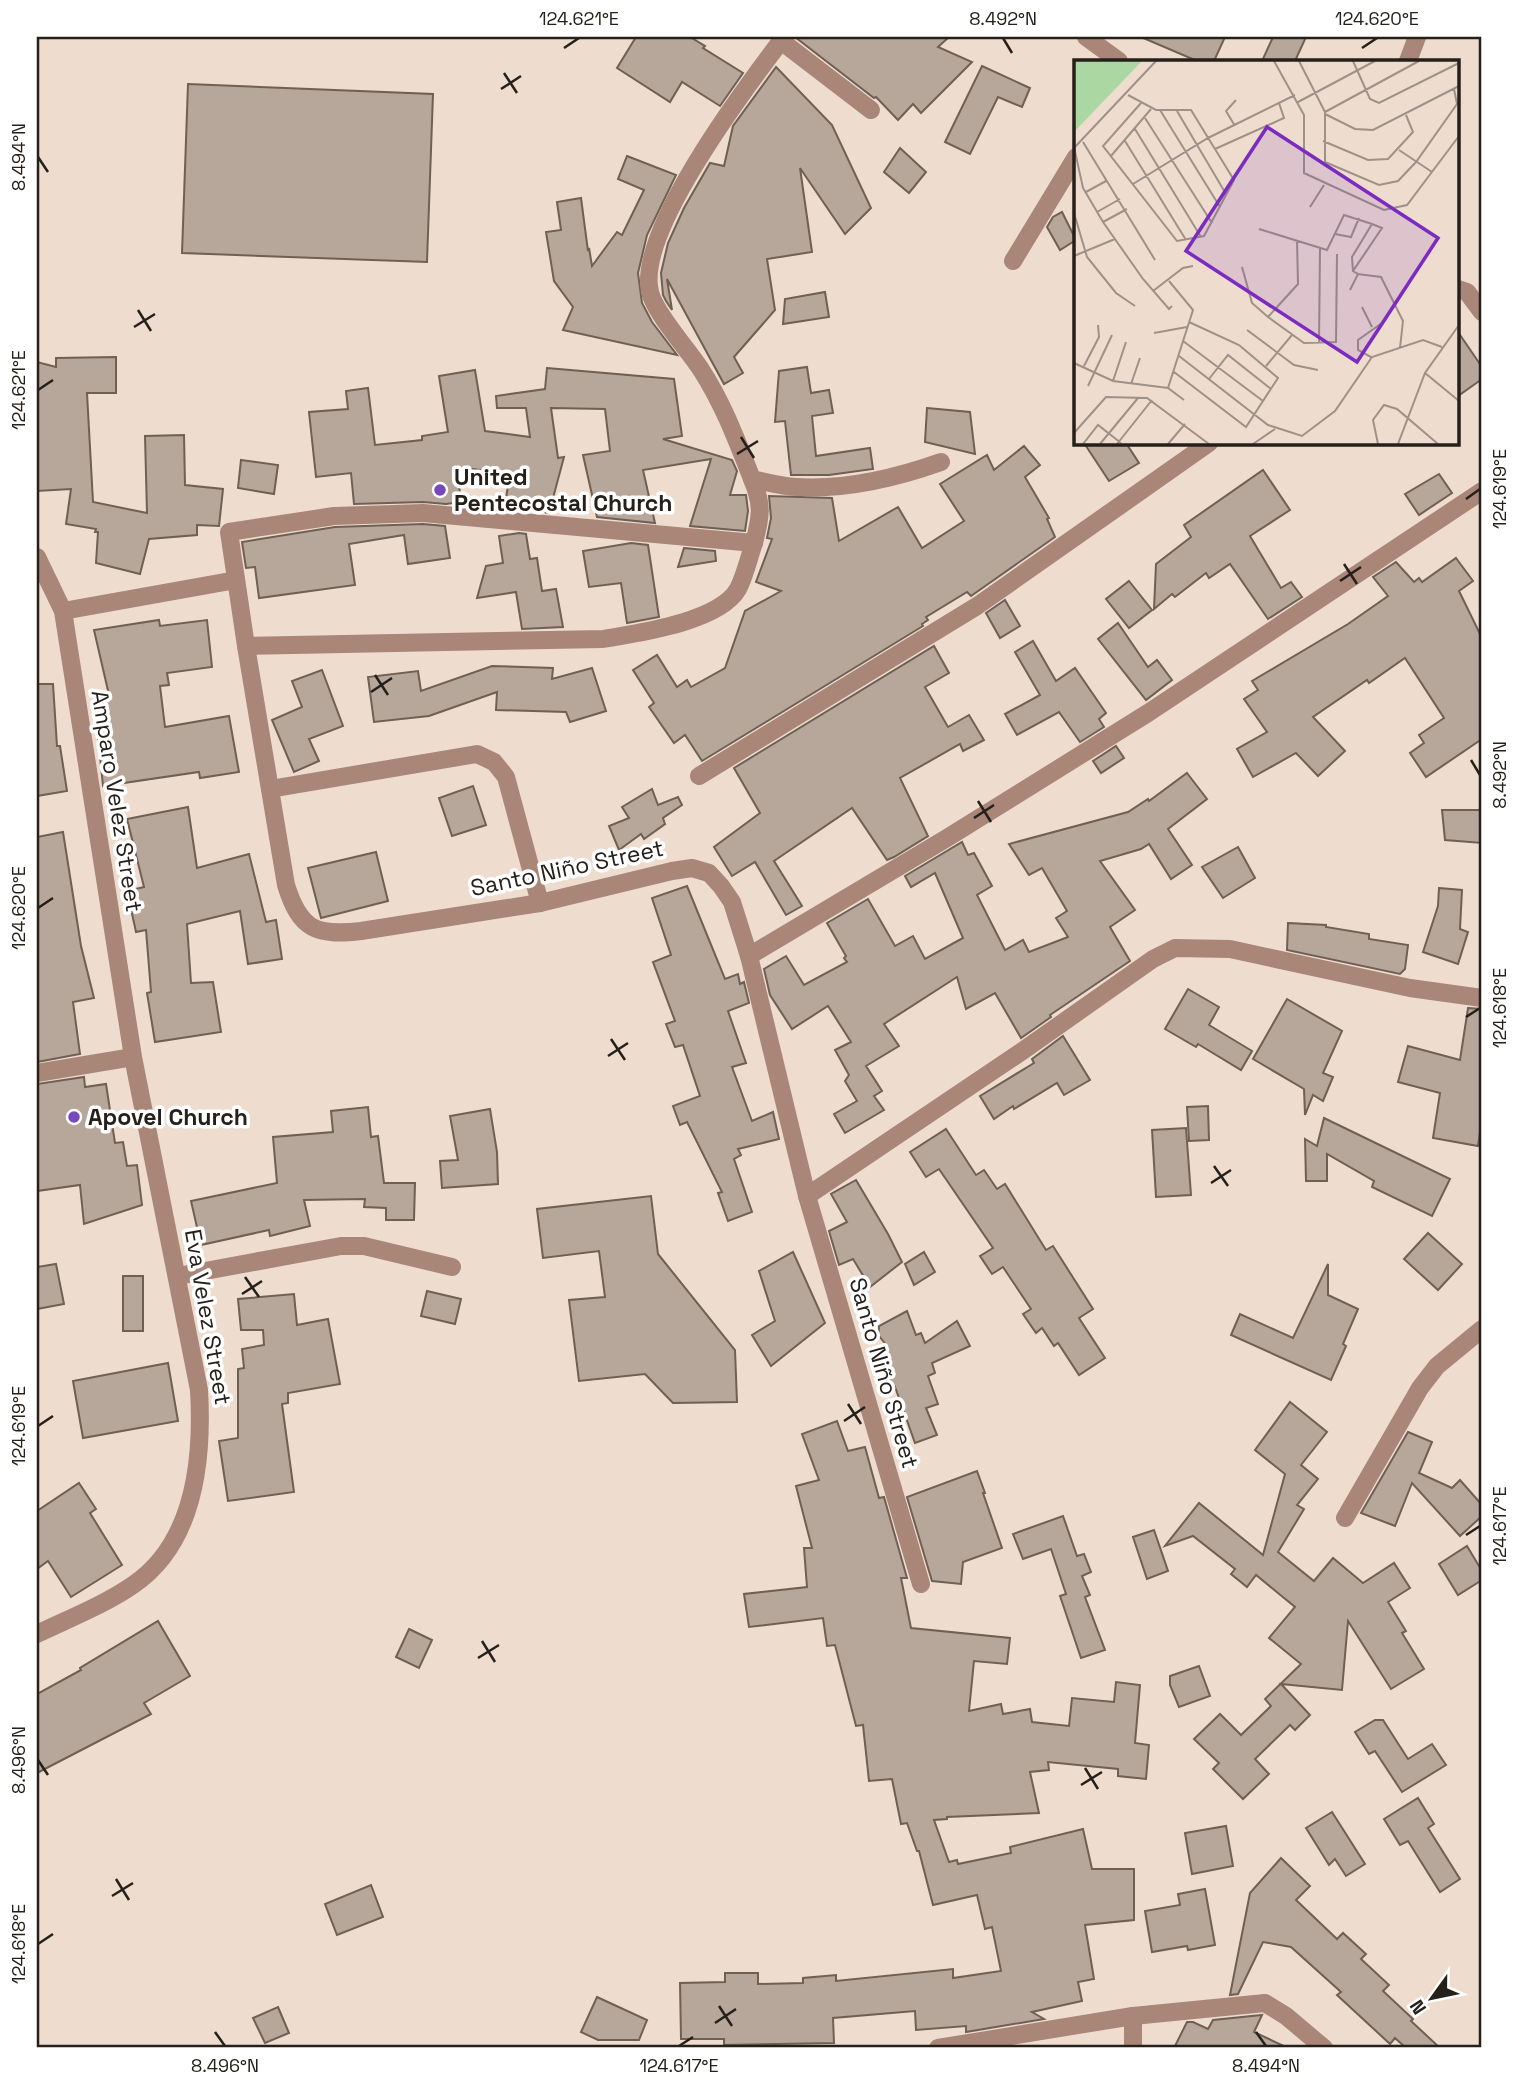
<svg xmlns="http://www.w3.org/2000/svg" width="1519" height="2085" viewBox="0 0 1519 2085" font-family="'Space Grotesk',sans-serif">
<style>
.building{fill:#b7a69a;stroke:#6f6054;stroke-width:2}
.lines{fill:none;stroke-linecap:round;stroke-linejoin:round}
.street{stroke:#a98678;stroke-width:18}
.ticks{fill:none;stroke:#26201a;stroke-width:2.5}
.poi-dot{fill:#7747be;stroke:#fff;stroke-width:2.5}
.labels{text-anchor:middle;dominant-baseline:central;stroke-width:7;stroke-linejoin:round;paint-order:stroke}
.poi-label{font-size:23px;font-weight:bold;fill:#26201a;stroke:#fff;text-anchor:start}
.street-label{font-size:23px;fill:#26201a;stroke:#fff}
.inset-road{fill:none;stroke:#9e9187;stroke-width:2}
.view{fill:#7b2cbf;fill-opacity:0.15;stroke:#7b2cbf;stroke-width:3.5}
.inset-edge{fill:none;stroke:#26201a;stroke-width:3.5}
.neatline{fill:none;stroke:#26201a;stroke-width:2.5}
.ticks-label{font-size:18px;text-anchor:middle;fill:#26201a}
</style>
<rect width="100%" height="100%" fill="#eeddcf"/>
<g class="building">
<path d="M636,37H690L705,46L703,48L743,73L720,106L682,82L670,102L617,68Z"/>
<path d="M795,37H949L938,47L972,62L921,113L913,104L898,120L876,97L874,98Z"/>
<path d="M1141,37H1225L1214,61H1197Z"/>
<path d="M1273,37H1306L1295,61H1262Z"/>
<path d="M982,66L1030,88L1022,107L998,97L970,154L945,142Z"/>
<path d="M776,67L832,125L871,208L845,234L800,168L812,252L767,259L775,310L734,357L743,373L724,384L667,279L672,310L666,301L663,295L661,273L668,243L684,208L710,163L724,166L733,126Z"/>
<path d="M188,84L433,94L427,262L182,253Z"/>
<path d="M900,148L926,172L909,193L884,172Z"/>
<path d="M627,156L676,175L647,235L638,273L642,303L652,322L677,355L563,330L573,307L554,281L546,232L561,230L557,202L581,198L588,251L589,248L592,266L617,232L622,235L644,190L618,179Z"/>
<path d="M1062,212L1076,240L1060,250L1047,227L1053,217Z"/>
<path d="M825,292L829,317L783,324L785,299Z"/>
<path d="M1458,332L1482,367V379L1458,396Z"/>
<path d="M116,357V393H87L93,502L147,513L145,436L184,435L185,485L223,489L219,526L197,525V535L149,539L140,574L96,563L98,532H95L96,529L66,524L71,489L37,491V362L56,367V358Z"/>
<path d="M807,367L811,393L829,390L833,413L812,416L816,456L870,448L873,469L829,475H791L785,421L775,422L779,371Z"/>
<path d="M547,368L674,379L682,436L663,439L732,460L737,471L730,495H746L748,511L745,531L690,526L711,459L643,470L655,523L597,517L583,455L610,451L605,409L551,408L558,458L564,457L549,513L505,504L510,474L457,467L461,502L446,504L423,502L354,504L351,473L316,477L309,412L348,409L346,391L368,388L375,445L422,440V436L448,432L439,376L475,370L485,431L530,437L526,408H497L496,396L545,389Z"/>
<path d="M927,408L970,412L975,454L925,442Z"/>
<path d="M1084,443H1126L1139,463L1109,481Z"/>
<path d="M1024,446L1040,465L1025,477L1049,518L1047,519L1055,537L971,596L967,592L926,617L928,620L922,624L923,626L702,761L685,735L674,743L649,707L654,703L633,670L657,655L677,687L687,680L691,687L725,668L745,611L781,591L756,582L772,539L767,538L771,518L769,496L832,498L839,541L898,507L922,548L964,521L940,484L987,455L994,470Z"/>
<path d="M241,460L278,465L274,494L238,488Z"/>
<path d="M1263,470L1290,510L1250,536L1281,588L1291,582L1302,597L1268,619L1230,564L1209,578L1206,573L1175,597L1172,594L1154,609L1156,564L1191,537L1184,525Z"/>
<path d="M1439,474L1452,493L1419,515L1405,494Z"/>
<path d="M423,524L445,526L450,558L408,564L404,535L349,544L355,585L259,598L255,567L246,568L242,542L335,527Z"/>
<path d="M519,533L526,534L530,559L537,558L542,591L556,589L563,627L522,629L516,592L477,598L486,566L503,563L499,536Z"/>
<path d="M631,543L648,545L659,617L627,623L621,583L589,587L583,551Z"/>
<path d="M684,548L715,551L716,561L678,567Z"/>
<path d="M1456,558L1473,581L1459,591L1482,638V739L1426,777L1410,753L1424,743L1419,735L1444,718L1405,658L1369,683L1367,680L1313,717L1345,751L1318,776L1296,753L1253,777L1237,749L1267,732L1244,699L1258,690L1252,681L1348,624L1388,596L1373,577L1396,562L1414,582L1419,578L1422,582Z"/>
<path d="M1129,581L1152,610L1129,628L1106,599Z"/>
<path d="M1005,600L1020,626L1000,638L986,613Z"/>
<path d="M159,620L160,626L207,620L212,667L167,673L169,685L160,686L165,727L229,716L239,772L200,778L199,772L103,786L94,697L109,695L94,630Z"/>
<path d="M1118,623L1148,667L1157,660L1172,680L1146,700L1098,639Z"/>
<path d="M1033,641L1056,681L1075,668L1106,713L1099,719L1104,727L1080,742L1059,712L1017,735L1005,714L1040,695L1015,652Z"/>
<path d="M934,646L949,673L925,687L948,727L969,715L984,740L963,751L960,744L900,778L928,836L894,857L887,860L852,808L774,861L802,906L786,915L755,862L732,876L714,847L760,813L734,768Z"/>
<path d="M492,666L553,668L552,679L592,668L606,711L570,722L566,712L496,710L497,692L429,716L374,722L368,677L418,671L421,691Z"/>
<path d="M322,670L343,726L309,739L319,761L294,772L272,720L302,707L292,681Z"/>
<path d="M37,684H53L57,746H60L67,791L37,796Z"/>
<path d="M1116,746L1124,758L1101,773L1093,761Z"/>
<path d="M1187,773L1207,799L1168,829L1192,865L1171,879L1149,844L1141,849L1100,861L1135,910L1110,927L1130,961L1050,1015L1051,1017L1021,1038L995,993L966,1009L957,977L884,1024L899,1046L866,1066L882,1091L874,1096L884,1110L845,1133L834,1114L857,1101L845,1081L849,1075L835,1050L851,1042L828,1006L792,1029L770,995L764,969L786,956L804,985L847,962L844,958L846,956L827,923L868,899L895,946L913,936L925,959L963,938L935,873L911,887L905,876L962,842L968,855L974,853L992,886L977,895L1005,950L1023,940L1029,952L1068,937L1056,918L1067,911L1042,868L1029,875L1009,844L1128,812L1148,799L1149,801Z"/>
<path d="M473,786L486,825L452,836L439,798Z"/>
<path d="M652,789L658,805L678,797L682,805L663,818L665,824L644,839L641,834L619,850L609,826L629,818L622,807Z"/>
<path d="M188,807L197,868L249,854L266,922L276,920L282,959L248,964L240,911L187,924L191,983L213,982L221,1032L155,1042L147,993L151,992L146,930L136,932L127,891L144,887L127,819Z"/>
<path d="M1442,810H1482V843L1445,840Z"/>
<path d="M63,832L81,946L94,998L73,1002L80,1054L37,1062V837Z"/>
<path d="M1238,847L1255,878L1223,898L1202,867Z"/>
<path d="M376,852L388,901L321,918L308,868Z"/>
<path d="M687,886L725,979L738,974L740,984L744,982L749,1003L728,1011L746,1063L732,1067L752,1121L773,1112L779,1139L738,1149L741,1155L734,1159L752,1212L728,1221L718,1193L722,1192L687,1122L680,1125L673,1106L700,1096L683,1045L675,1047L666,1024L675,1021L653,962L671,955L652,898Z"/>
<path d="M1439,888L1462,890L1460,929L1468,932L1458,964L1423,952L1438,906Z"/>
<path d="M1288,923L1326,925V927L1369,934V939L1408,945L1405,969L1400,974L1287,950Z"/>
<path d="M1188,989L1219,1007L1209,1025L1252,1051L1241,1070L1198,1044L1196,1047L1165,1029Z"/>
<path d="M1287,999L1342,1031L1323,1073L1333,1077L1323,1101L1313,1095L1305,1115L1304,1089L1253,1059Z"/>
<path d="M1468,1008L1482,1009V1119L1478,1146L1433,1138L1440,1093L1398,1082L1408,1046L1460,1060Z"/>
<path d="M1063,1036L1090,1080L1064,1095L1057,1083L1014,1109L1013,1106L994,1119L980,1096L1034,1063L1032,1059Z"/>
<path d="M84,1077L85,1087L106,1084L115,1143L123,1142L127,1166L137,1165L142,1205L84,1224L80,1185L37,1191V1084Z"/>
<path d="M1208,1106L1209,1140L1189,1141L1187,1107Z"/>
<path d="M368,1107L371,1137L378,1136L384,1183H415L414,1220H386V1208L364,1207L365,1199L304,1200L310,1226L270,1236L269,1230L201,1245L191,1201L277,1183L273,1137L333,1132L331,1111Z"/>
<path d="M490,1109L497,1152L498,1184L442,1188L440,1161L458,1160L450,1116Z"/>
<path d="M1324,1118L1450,1179L1432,1216L1372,1187L1374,1181L1327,1154V1181H1306L1305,1139L1317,1146Z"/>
<path d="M1186,1128L1191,1195L1156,1197L1152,1130Z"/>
<path d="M946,1129L976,1175L984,1170L997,1189L1005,1184L1046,1250L1053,1246L1093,1309L1079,1318L1105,1358L1079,1375L1058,1343L1054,1346L1042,1328L1036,1333L1023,1314L1031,1309L1003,1267L992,1274L980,1256L993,1248L939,1169L926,1177L910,1152Z"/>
<path d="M856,1180L888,1234L902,1262L870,1287L853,1259L839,1265L829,1231L847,1222L831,1194Z"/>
<path d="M651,1196L658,1254L735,1350L737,1402L673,1403L645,1374L579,1381L569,1300L605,1297L599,1251L543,1258L537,1209Z"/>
<path d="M1428,1233L1462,1264L1438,1290L1404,1259Z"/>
<path d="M793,1252L825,1323L771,1366L752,1335L775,1321L759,1271Z"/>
<path d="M924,1252L935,1272L914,1285L905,1264Z"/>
<path d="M56,1264L64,1304L37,1309V1267Z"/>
<path d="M1328,1264V1295L1358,1309L1343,1344L1346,1346L1331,1380L1231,1335L1240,1314L1293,1338Z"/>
<rect x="123" y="1276" width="20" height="55"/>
<path d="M427,1291L461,1299L455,1324L421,1316Z"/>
<path d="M294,1294L297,1325L328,1319L340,1384L288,1393V1403L282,1404L294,1492L228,1501L219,1441L238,1438V1369L244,1368L242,1349L264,1345L263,1330H241L238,1299Z"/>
<path d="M907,1311L916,1335L921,1333L925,1343L957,1321L970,1346L932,1363L935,1373L928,1376L938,1404L926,1408L937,1435L915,1443L895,1387L893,1388L890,1381L882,1384L877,1375L886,1369L879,1348L887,1346L879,1336V1326Z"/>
<path d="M168,1363L178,1421L83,1438L73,1381Z"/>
<path d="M1290,1402L1327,1432L1301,1465L1318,1479L1297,1505L1304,1509L1278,1552L1314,1581L1333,1558L1363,1583L1394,1563L1410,1588L1388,1602L1406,1631L1402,1633L1424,1669L1391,1689L1348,1621L1342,1690L1281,1684L1310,1715L1295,1730L1290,1725L1255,1759L1269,1774L1243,1799L1213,1769L1219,1763L1194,1739L1220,1714L1241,1735L1271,1706L1265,1699L1301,1664L1269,1638L1295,1607L1256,1575L1247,1587L1231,1574L1235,1569L1193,1536L1165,1546L1199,1503L1263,1555L1285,1474L1255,1450Z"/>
<path d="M837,1421L848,1451L865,1447L879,1498L884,1497L907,1578H901L911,1628L1010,1638L1007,1664L974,1661L969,1711L1001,1704L1003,1714L1030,1709L1032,1722L1069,1726L1072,1698L1114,1702L1116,1682L1140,1685L1135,1743L1149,1745L1146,1779L1118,1776V1769L1048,1762L1049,1770L1030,1772L1039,1813L947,1817V1819L934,1820L949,1862L957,1860L958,1864L1011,1853L1010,1847L1083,1829L1092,1869H1134V1920L1085,1925L1094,1979L1078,1982L1082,2001L1032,2012L1044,2019L966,2032V2026L916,2030L915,2011L833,2018L834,2043L724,2045V2039H681L680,1983L725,1982V1973H758V1984L803,1983V1978L836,1975V1981L953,1969V1978L1001,1971L992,1927L985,1929L977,1895L933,1905L919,1851H917L907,1823L901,1824L892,1779L869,1781L863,1725L856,1726L835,1645L827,1646L823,1618L749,1627L744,1594L807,1587L804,1548H812L796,1486L819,1480L802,1434Z"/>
<path d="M1408,1432L1432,1442L1419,1473L1452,1488L1460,1480L1482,1505V1516L1460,1536L1412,1483L1395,1526L1361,1513Z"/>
<path d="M977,1471L985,1493H983L1002,1548L963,1562L961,1584L932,1581L907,1497Z"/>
<path d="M79,1483L96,1509L90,1513L122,1565L71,1597L48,1561L37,1569V1511Z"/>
<path d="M1063,1516L1077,1556L1084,1554L1091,1572L1082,1576L1090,1595L1085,1597L1105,1650L1081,1658L1060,1596L1066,1594L1051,1549L1023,1559L1013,1534Z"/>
<path d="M1154,1530L1168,1571L1147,1579L1133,1537Z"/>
<path d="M1467,1546L1482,1571V1580L1458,1595L1439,1564Z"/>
<path d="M158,1621L190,1676L144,1703L151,1714L37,1773V1694L81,1670L80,1668Z"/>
<path d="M409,1629L432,1640L419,1668L396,1657Z"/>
<path d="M1199,1666L1210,1696L1179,1707L1170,1685V1676Z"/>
<path d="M1375,1720H1383L1408,1759L1432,1744L1446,1765L1402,1792L1375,1751L1369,1754L1355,1732Z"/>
<path d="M1418,1798L1434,1824L1428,1828L1460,1879L1440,1892L1408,1841L1400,1845L1384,1819Z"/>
<path d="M1332,1812L1365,1864L1346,1876L1335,1859L1329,1865L1306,1828Z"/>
<path d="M1226,1826L1233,1866L1192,1874L1185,1833Z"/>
<path d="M1281,1858L1310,1886L1296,1900L1337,1939L1343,1933L1366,1954L1361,1959L1389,1985L1383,1991L1413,2019L1411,2021L1440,2048H1406L1395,2038L1390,2044L1337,1995L1341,1992L1291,1947L1263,1942L1238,1994L1230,1995L1250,1893Z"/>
<path d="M371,1885L383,1917L337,1935L325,1904Z"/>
<path d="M1205,1889L1215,1945L1188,1950L1187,1946L1152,1952L1145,1911L1180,1905L1178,1894Z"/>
<path d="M597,1997L647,2020L639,2040H598L581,2032Z"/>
<path d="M278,2007L289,2033L265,2043L253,2018Z"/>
<path d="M1262,2015L1254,2032L1288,2048H1174L1187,2022H1193L1208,2029L1213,2020Z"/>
</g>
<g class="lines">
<g class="street">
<path d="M784,37C749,83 628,241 652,298C661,320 686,347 700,368C723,403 737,441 752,479C766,482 781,486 796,487C844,490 896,478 941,462"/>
<path d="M1086,37L1119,61"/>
<path d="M781,41L871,110"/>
<path d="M1408,61L1417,37"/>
<path d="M1013,261L1076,157"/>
<path d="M1458,289L1467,292L1482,312"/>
<path d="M752,479C763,505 761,516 754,543L423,513L334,516L229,532L246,646L286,885C300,930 316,936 361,931L540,903L672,871L692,868L709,873L721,886L732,902L749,956L807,1196L921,1584"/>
<path d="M37,557L63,611L133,1057L199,1390C203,1458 195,1543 133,1585C104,1605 68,1619 37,1634"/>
<path d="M63,611L236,580"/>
<path d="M246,646L603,639C638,633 719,622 738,589C745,576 749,557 754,543"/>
<path d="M699,776L977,606L1209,443"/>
<path d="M270,789L477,754L494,762L506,777L540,903"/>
<path d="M749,956L947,838L1148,713L1482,491"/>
<path d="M37,1073L133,1057"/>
<path d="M807,1196L1021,1052L1153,959L1175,948L1230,949L1410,988L1482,998"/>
<path d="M178,1276L341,1246H364L452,1267"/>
<path d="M1345,1518L1420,1388L1437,1366L1482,1329"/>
<path d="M1133,2016V2048"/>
<path d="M938,2048L1133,2016L1265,2003L1286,2016L1324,2048"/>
</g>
</g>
<path class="ticks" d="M1003,38L1012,53M564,48L579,38M1362,48L1377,38M504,73L517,93M501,89L521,76M38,157L48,172M138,310L151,331M134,327L155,314M38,390L53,380M741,437L754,458M737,454L758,441M1466,499L1480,489M1344,564L1357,584M1340,581L1361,567M375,675L388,695M371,692L392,678M1471,760L1480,775M978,801L991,822M974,818L994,805M38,908L53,898M1466,1017L1480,1008M611,1039L625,1060M608,1056L628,1043M1214,1166L1228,1186M1211,1183L1231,1170M245,1277L259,1297M242,1294L262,1281M848,1404L861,1424M844,1421L865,1407M38,1426L53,1416M1466,1535L1480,1526M482,1641L495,1662M478,1658L499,1645M38,1760L48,1775M1085,1768L1098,1789M1081,1785L1102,1772M116,1879L129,1900M112,1896L133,1883M38,1944L53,1934M719,2006L732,2026M715,2023L736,2009M215,2032L225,2046M1256,2032L1266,2046M679,2046L693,2037"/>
<g class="poi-dot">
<circle cx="440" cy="490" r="7"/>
<circle cx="74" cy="1117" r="7"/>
</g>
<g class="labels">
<g class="poi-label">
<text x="454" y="477">United<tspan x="454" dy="26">Pentecostal Church</tspan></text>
<text x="88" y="1117">Apovel Church</text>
</g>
<g class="street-label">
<text transform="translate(117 801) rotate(81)">Amparo Velez Street</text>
<text transform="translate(567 868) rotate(-12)">Santo Niño Street</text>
<text transform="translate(208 1317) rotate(80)">Eva Velez Street</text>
<text transform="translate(884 1373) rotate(74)">Santo Niño Street</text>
</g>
</g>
<g transform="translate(1074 60)">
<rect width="385" height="385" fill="#eeddcf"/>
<path d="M0,1H68L0,72Z" fill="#abd7a2"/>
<path class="inset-road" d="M200,1L230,55V113L310,150L333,145L385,76M225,1L251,52V102L305,125L324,121L342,102L383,44L380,29M279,1L296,39L305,43L385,3M54,35L82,50H117L160,120L130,176L103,181L29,86L67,43M224,42L301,1M86,50L146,147M103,51L152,134M251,52L345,1M251,54L281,69L299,70L385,26M71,58L138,163M161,66L152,51L162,40M61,69L127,177M51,81L112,180M249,81L294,100L314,99L339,72L332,55M9,82L81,200M0,87L9,128L29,162L69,219L95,249L98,246M0,88L82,1M141,89L210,58L205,43M325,90L358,112M37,96L77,49M59,124L134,78L221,35M12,132L32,121M236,147L250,125M23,152L46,139M0,153L13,197L42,233L61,246M29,162L53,149M185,169L253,190L270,155L298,164L308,168L279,211L284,214M261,174L277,177L285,158M0,196L41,179M168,207L178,243L194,257L230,283L262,282L263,194M279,211L278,197L298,164M276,230L284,214L307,217L329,261L326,288M79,231L109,208L119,206M288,247L298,267M194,257L224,224L223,180M173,270L220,305L244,310M80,273L113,267M109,281L189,341M245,284L246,188M105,296L194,365L228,376L261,351L298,297L349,280L368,287M297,297L284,290V280L308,263M0,303L39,321L94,328L110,340M10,306L25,277L24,265M192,306L218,275M100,312L172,367L204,318L165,285L115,262M351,313L385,341M135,319L154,295L197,329M39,321L52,282M57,324L66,298M14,326L38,275M94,328L119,250L95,221M0,373L32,337L73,338L135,384M9,384L24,365L47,383M26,384L64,338M43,384L78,340M94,384L111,364M179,384L201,369M304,384L299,360L310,345L323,349L364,384M324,384L351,313L385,265"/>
<path class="view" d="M193,67L364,178L283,302L112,191Z"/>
<rect width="385" height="385" class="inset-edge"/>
</g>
<rect width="1519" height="2085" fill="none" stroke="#ffffff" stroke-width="77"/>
<g transform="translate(1432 1998) rotate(237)" stroke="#ffffff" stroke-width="5" paint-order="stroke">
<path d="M0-5L12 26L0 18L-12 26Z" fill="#26201a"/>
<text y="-10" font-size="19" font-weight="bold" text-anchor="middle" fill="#26201a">N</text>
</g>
<rect x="38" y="38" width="1442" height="2008" class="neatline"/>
<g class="ticks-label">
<text x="579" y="25">124.621°E</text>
<text x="1003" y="25">8.492°N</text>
<text x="1377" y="25">124.620°E</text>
<text transform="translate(19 157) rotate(-90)" y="6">8.494°N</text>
<text transform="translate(19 390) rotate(-90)" y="6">124.621°E</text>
<text transform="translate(1500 489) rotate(-90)" y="6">124.619°E</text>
<text transform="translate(1500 775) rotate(-90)" y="6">8.492°N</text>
<text transform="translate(19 908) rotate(-90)" y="6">124.620°E</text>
<text transform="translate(1500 1008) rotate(-90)" y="6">124.618°E</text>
<text transform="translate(19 1426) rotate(-90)" y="6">124.619°E</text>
<text transform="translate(1500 1526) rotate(-90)" y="6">124.617°E</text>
<text transform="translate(19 1760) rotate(-90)" y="6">8.496°N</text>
<text transform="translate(19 1944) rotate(-90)" y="6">124.618°E</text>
<text x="225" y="2072">8.496°N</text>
<text x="679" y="2072">124.617°E</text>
<text x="1266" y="2072">8.494°N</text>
</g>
</svg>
